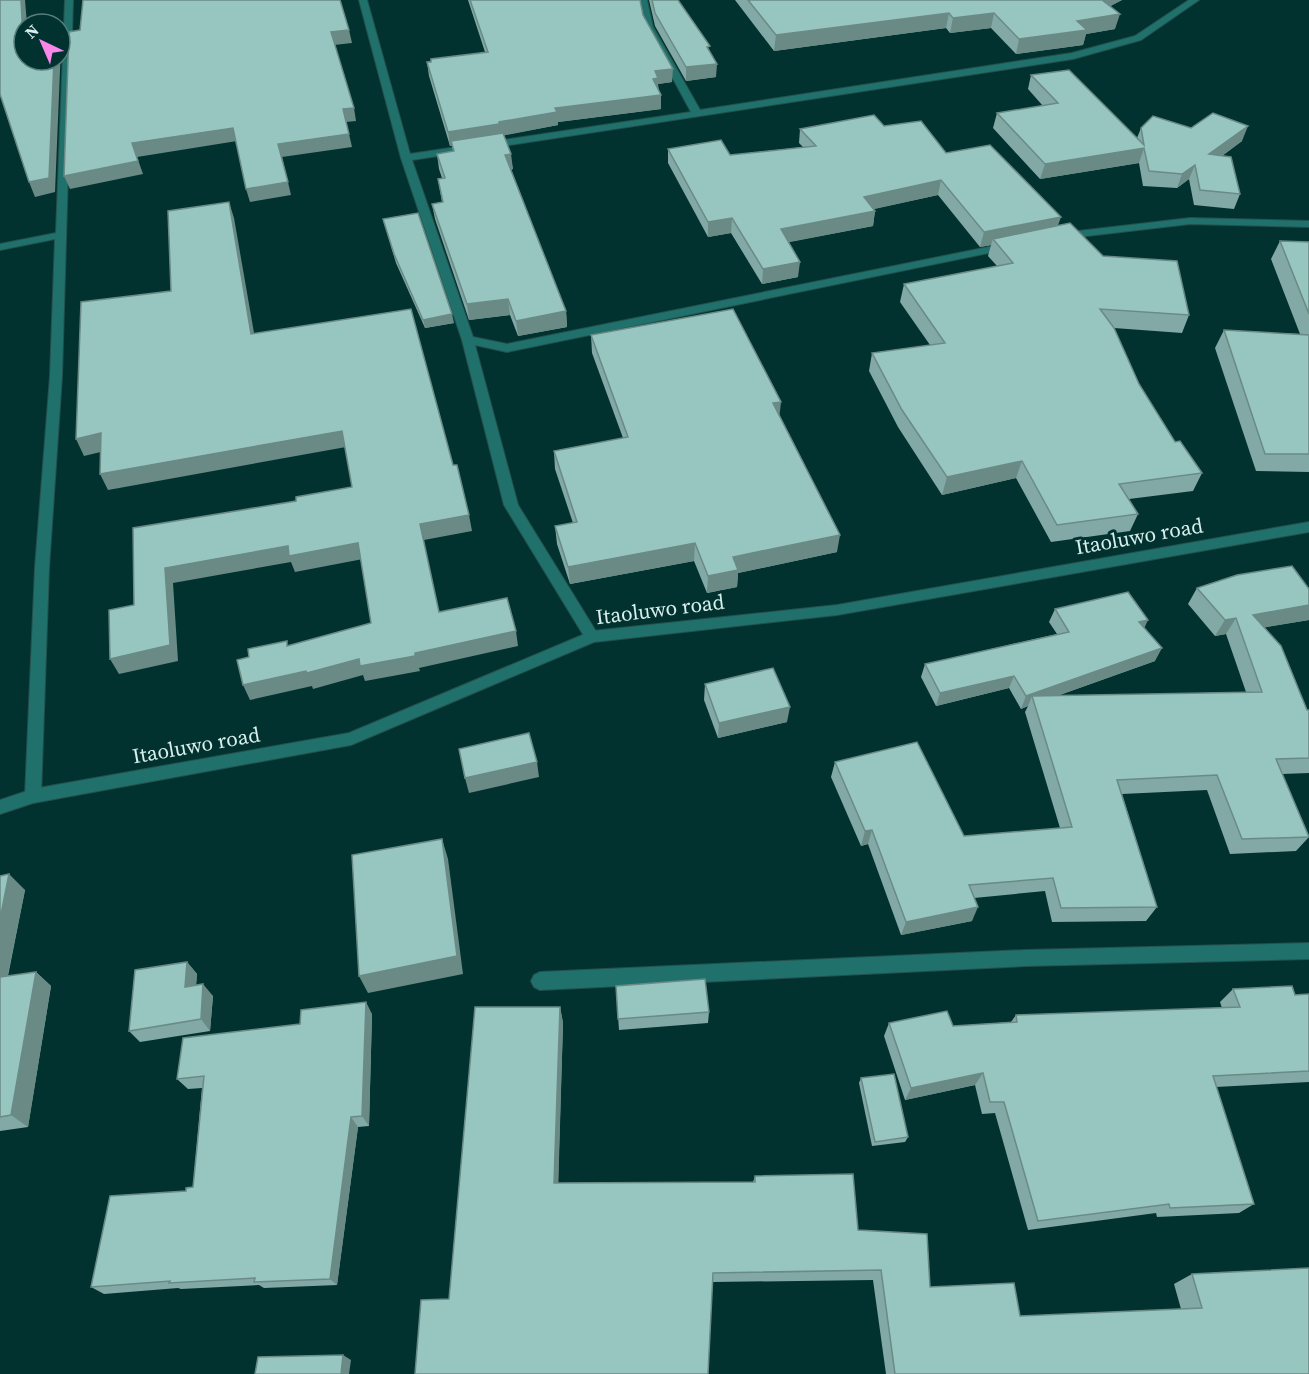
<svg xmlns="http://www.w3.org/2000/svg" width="1309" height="1374" viewBox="0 0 1309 1374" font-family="'Source Serif 4',serif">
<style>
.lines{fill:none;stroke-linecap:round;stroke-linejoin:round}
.minor-casing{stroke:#24504d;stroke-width:2}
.tertiary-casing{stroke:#24504d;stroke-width:2}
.minor{fill:#20706b;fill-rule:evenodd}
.tertiary{fill:#20706b;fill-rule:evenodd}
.wall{fill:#82a9a5}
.shaded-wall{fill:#6a8a86}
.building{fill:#97c5c0;stroke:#6a8a86;stroke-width:1.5}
.labels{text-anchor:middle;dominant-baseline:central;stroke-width:6;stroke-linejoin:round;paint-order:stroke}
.street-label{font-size:21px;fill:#d8efec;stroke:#02322f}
</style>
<rect width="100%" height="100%" fill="#02322f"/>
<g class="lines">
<g class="minor-casing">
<g id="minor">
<path d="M65,0H73L62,376L49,568L41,796L39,801L33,803L27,801L25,796L35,568L50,376L55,239L0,250V244L56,233Z"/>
<path d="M359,0H367L410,154L691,112L645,27L639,0H647L653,27L700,110L1072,53L1135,36L1189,0H1199L1141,40L1073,59L412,160L473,337L507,344L1008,243L1013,246L1008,249L507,352L475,345L518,505L597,633L599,637L597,641H587L504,505L462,340L401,158Z"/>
<path d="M1190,218L1309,221V227L1190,224L1061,239L1056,236L1061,233Z"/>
<path d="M1309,943V959L1026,966L540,990L534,987L531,981L534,975L540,972L1026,950Z"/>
</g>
</g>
<g class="tertiary-casing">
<path id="tertiary" d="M1309,522V532L837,615L594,642L351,745L33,803L0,814V800L33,789L349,733L592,631L837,605Z"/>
</g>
<use href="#minor" class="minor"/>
<use href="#tertiary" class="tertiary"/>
</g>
<g class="wall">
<path d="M468,0H640L643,15L672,82L658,84L661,109L558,122V125L504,135L513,169L510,170L566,311L567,327L518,336L510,315L469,320L435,219L432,204L442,202L438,179L442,178L439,169L437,154L453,151L452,146H450L429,76L427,62L485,52Z"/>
<path d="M649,0H678L710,51L716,77L686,81L655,26Z"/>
<path d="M735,0H1122L1110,6L1115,29L1086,34L1083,45L1016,54L991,28L950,33L946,28L774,51Z"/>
<path d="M1031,75L1137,138L1141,128H1191L1242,141L1222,156L1240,194L1234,209L1194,205L1189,179L1177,188L1143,186L1139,163L1040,179L993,128L997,113L1043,106L1028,89Z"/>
<path d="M884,126L946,153L1058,225L1189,315L1182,333L1114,328L1139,384L1175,442L1202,473L1193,491L1129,499L1138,514L1130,531L1051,542L1016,478L942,495L898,427L869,371L872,353L930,345L900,302L904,284L997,266L988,256L991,245L980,247L938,195L873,209L875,211L873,226L788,242L798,277L762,284L731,233L708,237L668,163V149L730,155L803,147L799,143L800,129Z"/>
<path d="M383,219L454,323L425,328L396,263Z"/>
<path d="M1280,241L1309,242V472L1256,471L1215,348L1224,330L1300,334L1271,259Z"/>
<path d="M591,335L779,416L837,552L738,573L737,587L707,593L694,561L570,584L557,544L555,526L573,523L555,469L554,451L623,438L592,353Z"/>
<path d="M1197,588L1309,589V620L1265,627L1307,710H1309V773L1282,774L1309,837L1296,851L1230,854L1207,790L1122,794L1157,907L1146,921L1052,922L1045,891L974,898L972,921L901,935L868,844L861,846L831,777L835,762L964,836L1060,828L1025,712L1028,706L1021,709L1009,688L936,706L921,677L925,664L1057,634L1049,622L1055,609L1144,628L1155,661L1057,696L1246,692L1226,634L1215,636L1188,604Z"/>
<path d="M705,684L787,722L718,738L704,700Z"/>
<path d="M0,876L25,890L8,976L36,972L51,986L28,1127L0,1131Z"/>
<path d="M187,962L197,974L196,985L213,996L210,1031L140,1042L129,1031Z"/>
<path d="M616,986L709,1012L708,1023L619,1030Z"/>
<path d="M1233,989L1295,995L1309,994V1082L1216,1087L1254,1204L1239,1213L1157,1217L1156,1213L1028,1230L995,1113L982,1114L975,1085L905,1100L884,1036L889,1023L953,1026L1011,1022L1016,1015L1222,1008L1220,1002Z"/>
<path d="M560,1007L563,1023L558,1183L753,1182L755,1176L858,1230L930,1287L1020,1316L1181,1309L1174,1284L1192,1274L1309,1374H886L873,1280L713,1282L449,1299Z"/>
<path d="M372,1014L369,1126L358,1127L337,1285L264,1288L259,1285L181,1289L178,1288L104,1294L91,1287L186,1191L193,1187L202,1088L188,1089L177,1079L300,1024Z"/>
<path d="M861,1078L908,1137L905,1142L872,1146L859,1083Z"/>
</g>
<g class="shaded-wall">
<path d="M21,0H25L27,24H24V40L23,37Z"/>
<path d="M1100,0H1122L1096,14Z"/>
<path d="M949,13L946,28L774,51L776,35Z"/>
<path d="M994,13L991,28L950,33L953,18Z"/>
<path d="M1120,14L1115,29L1086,34L1083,45L1016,54L1019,39L1077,21Z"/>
<path d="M349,30L352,43L334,45L331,32Z"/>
<path d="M60,44L61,46L55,192L35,197L29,182L54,60H60Z"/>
<path d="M717,64L716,77L686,81V67Z"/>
<path d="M673,69L672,82L658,84V92L653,79L655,71Z"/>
<path d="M661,95V109L558,122V125L501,136L451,141L452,146H450L448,132L555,108Z"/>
<path d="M354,108L356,121L346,122L343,109Z"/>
<path d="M1248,126L1242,141L1204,169L1209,154Z"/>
<path d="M233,128L237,141L137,157L143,174L70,189L64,176L132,143Z"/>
<path d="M349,134L352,147L282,157L291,195L250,202L246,189L278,144Z"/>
<path d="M1144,148L1139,163L1040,179L1045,164Z"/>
<path d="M511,154L513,169L506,170L505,155Z"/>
<path d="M1195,165L1189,179L1177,188L1182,174Z"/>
<path d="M941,180L938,195L861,212L864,197Z"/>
<path d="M229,202L234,218L257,350L251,334Z"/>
<path d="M875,211L873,226L780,244L781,229Z"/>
<path d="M1061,217L1056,231L993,239L991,245L980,247L984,232Z"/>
<path d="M732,218L731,233L708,237V222Z"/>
<path d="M800,262L798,277L762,284L763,269Z"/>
<path d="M508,299L510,315L469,320L467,304Z"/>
<path d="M566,311L567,327L518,336L516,321Z"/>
<path d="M452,314L454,323L425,328L423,320Z"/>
<path d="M781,402L779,420L773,403Z"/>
<path d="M342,431L346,447L108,490L100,474Z"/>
<path d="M101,433L109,450L84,456L76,439Z"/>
<path d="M1022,461L1016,478L942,495L947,477Z"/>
<path d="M469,515L472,531L424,540L420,524Z"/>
<path d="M840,535L837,552L738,573L737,587L707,593L708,576L733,557Z"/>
<path d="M358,543L363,559L295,572L291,562L173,583L178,661L119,674L110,659L165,568L288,546Z"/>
<path d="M695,543L694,561L570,584L568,567Z"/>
<path d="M1309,605V620L1243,631L1253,615Z"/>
<path d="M1236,618L1226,634L1215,636L1225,620Z"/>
<path d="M1148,620L1142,633L1139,622Z"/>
<path d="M516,631L518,646L419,668L420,671L365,681L363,675L313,689L312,686L250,700L243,685L359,659L415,653Z"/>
<path d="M1162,648L1155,661L1034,704L1032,696L1028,706L1021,709L1026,696Z"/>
<path d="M1014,676L1009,688L936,706L940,693Z"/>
<path d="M790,707L787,722L718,738L719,723Z"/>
<path d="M537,762L539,777L469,793L465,778Z"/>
<path d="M872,830L868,844L861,846L865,831Z"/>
<path d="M442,839L448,859L463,974L368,993L359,976Z"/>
<path d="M9,874L25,890L4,993L0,990V919Z"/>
<path d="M978,907L972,921L901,935L906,922Z"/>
<path d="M187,962L197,974L195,999L185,987Z"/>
<path d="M36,972L51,986L28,1127L11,1115Z"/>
<path d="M203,984L213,996L210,1031L201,1019Z"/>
<path d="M366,1002L372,1014L369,1126L362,1116Z"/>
<path d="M560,1007L563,1023L558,1195L554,1183Z"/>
<path d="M983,1073L975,1085L905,1100L911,1088Z"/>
<path d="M351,1117L358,1127L337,1285L330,1279Z"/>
<path d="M343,1355L351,1360L349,1374H341Z"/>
</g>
<g class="building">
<path d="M0,0H21L23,37H24V60H54L49,178L29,182L0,94Z"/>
<path d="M83,0H340L349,30L331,32L354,108L343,109L349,134L278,144L288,182L246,189L233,128L132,143L138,161L64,176L69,32L80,30Z"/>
<path d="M470,0H640L643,15L673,69L655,71L658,78L653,79L661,95L555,108L557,112L499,122V124L448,132L427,62H431V59L488,52Z"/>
<path d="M652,0H678L710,46L707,47L717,64L686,67L655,13Z"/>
<path d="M748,0H1102L1120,14L1077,21L1087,30L1019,39L994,13L953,18L949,13L776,35Z"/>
<path d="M1069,70L1144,145L1141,128L1153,116L1191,128L1213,113L1248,126L1209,154L1231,157L1240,194L1200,190L1195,165L1182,174L1149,171L1144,148L1045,164L997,113L1058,103L1031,75Z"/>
<path d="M874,115L884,126L921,121L946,153L990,145L1061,217L984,232L941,180L864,197L875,211L781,229L800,262L763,269L732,218L708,222L668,149L721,140L730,155L816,146L800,129Z"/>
<path d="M503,133L511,154L505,155L566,311L516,321L508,299L467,304L432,204L443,202L438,179L445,178L437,154L454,151L451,141Z"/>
<path d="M229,202L251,334L411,309L453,465H457L469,515L420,524L439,612L507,598L516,631L415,653V656L360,666L359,659L307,673L306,671L243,685L237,660L249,657L248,649L287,641V646L371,623L358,543L289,556L288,546L165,568L170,645L110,659L109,610L134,605L133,528L296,501V497L352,487L342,431L100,474L101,433L76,439L81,302L171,291L168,211Z"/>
<path d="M418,213L452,314L423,320L394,254L383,219Z"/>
<path d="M1070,223L1103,256L1177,261L1189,315L1100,309L1114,328L1139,384L1175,442L1180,441L1202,473L1119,484L1138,514L1057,525L1022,461L947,477L902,410L872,353L945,343L904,284L1013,263L993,239Z"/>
<path d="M1280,241L1309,242V314Z"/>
<path d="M733,309L781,402L773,403L840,535L733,557L738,570L708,576L695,543L568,567L555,526L577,522L554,451L628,437L591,335Z"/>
<path d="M1224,330L1309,335V454H1265Z"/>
<path d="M1292,566L1309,589V605L1253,615L1281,646L1307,710H1309V758L1276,759L1309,837L1242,839L1217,775L1117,780L1157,907L1061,908L1053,878L969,885L978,907L906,922L872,830L865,831L835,762L917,742L964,836L1072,827L1032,696L1262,692L1236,618L1225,620L1197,588L1237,575Z"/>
<path d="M1128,592L1148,620L1139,622L1162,648L1026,696L1014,676L940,693L925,664L1069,632L1055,609Z"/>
<path d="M773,668L790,707L719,723L705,684Z"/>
<path d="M529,733L537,762L465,778L459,749Z"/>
<path d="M442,839L457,956L359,976L352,855Z"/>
<path d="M9,874L0,919V876Z"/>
<path d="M187,962L185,987L203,984L201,1019L129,1031L135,970Z"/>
<path d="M36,972L11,1115L0,1117V977Z"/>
<path d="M705,979L709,1012L618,1019L616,986Z"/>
<path d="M1292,986L1295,995L1309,994V1071L1213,1076L1254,1204L1170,1208L1169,1204L1038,1221L1004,1102H990L983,1073L911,1088L889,1023L947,1011L953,1026L1017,1022L1016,1015L1240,1007L1233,989Z"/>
<path d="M366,1002L362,1116L351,1117L330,1279L254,1282L255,1278L169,1283L170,1281L91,1287L110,1196L186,1191V1188L193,1187L204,1076L177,1079L183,1038L300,1024L301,1010Z"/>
<path d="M475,1007H560L554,1183L755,1182V1176L853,1174L858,1230L927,1234L930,1287L1014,1283L1020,1316L1202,1308L1192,1274L1309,1268V1374H895L881,1270L713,1273L708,1374H415L421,1300L449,1299Z"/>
<path d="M894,1074L908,1137L875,1142L861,1078Z"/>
<path d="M343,1355L341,1374H255L258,1357Z"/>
</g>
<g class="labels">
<g class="street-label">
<text transform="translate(1139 536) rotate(-10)">Itaoluwo road</text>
<text transform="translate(660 609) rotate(-7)">Itaoluwo road</text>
<text transform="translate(196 745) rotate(-10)">Itaoluwo road</text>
</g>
</g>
<g transform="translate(42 42) rotate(316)"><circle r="28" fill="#02322f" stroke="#587e7b" stroke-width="1.5"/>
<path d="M0-4.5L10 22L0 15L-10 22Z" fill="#f987e9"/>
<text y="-9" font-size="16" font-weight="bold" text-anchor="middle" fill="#d8efec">N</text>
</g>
</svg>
